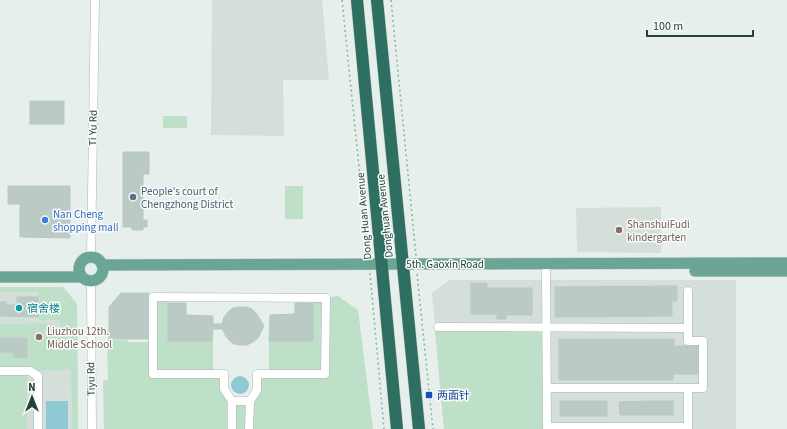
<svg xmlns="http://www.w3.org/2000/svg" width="787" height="429" viewBox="0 0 787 429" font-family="'Source Sans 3','Noto Sans SC',sans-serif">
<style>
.built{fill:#d4dfda}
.green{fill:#bfe0c8}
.water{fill:#8ec9d4}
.building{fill:#bbcac4;stroke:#b8c9c2}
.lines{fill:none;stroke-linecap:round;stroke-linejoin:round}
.minor-casing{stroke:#a8b8b2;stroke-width:9}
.major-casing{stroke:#c2cac8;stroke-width:12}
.highway-casing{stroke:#c2cac8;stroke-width:13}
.path{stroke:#86b3a5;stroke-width:1.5;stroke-dasharray:2 3;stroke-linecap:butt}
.minor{stroke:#fff;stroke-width:8}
.major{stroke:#6aa596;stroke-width:11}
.highway{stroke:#2f6f62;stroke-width:12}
.service-dot{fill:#5c6f8a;stroke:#f7fbf9;stroke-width:1.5}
.shop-dot{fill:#3f7fe0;stroke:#f7fbf9;stroke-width:1.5}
.education-dot{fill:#8d6e63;stroke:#f7fbf9;stroke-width:1.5}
.culture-dot{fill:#0f9aa8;stroke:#f7fbf9;stroke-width:1.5}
.transit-dot{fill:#1a4fb4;stroke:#f7fbf9;stroke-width:1.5}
.labels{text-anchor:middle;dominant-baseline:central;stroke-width:3;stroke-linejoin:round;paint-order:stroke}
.street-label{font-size:11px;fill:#24423a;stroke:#f7fbf9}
.service-label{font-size:11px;fill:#4e5e75;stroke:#f7fbf9;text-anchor:start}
.shop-label{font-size:11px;fill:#366cbe;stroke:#f7fbf9;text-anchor:start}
.education-label{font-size:11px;fill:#785e54;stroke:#f7fbf9;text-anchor:start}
.culture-label{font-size:11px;fill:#0d838f;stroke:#f7fbf9;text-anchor:start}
.transit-label{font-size:11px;fill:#164399;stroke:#f7fbf9;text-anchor:start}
</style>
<rect width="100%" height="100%" fill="#e6efeb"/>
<g class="built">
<path d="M212,0H322L329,80H283L284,136L211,135Z"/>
<path d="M661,207V253L577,252L576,208Z"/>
<path d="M449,280H736V429H444L432,293Z"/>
<path d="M0,287H63L77,304L78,429H0Z"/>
</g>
<g class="green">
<rect x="163" y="116" width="24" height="12"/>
<rect x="285" y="186" width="18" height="33"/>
<path d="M0,287H63L77,304L78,429H72L71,370L0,371V352H14L15,357L27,358V338H0V324L48,323L49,329L44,332L45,336L60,329V320H39L38,292H0Z"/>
<path d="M338,296L358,310L373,429H253L252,400L257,374L269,373V341H313V300Z"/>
<path d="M153,297H168V341H213V374H224L227,400V429H104L103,380H108L107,340H127L128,342H149V374Z"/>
<path d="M435,331L539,332L542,336L543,429H444Z"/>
<rect x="0" y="375" width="27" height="54"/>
<path d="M232,401H250L248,429H234Z"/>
</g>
<g class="water">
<circle cx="240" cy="385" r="9"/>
<rect x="46" y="401" width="22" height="28"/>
</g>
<g class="building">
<rect x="30" y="101" width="34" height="23"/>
<path d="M123,152H149V174H143V220H147V227H143V230H132V227H123Z"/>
<path d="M8,186H70V238L20,237V204H8Z"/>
<path d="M471,283H487V288H532V315H506V319H497V314H471Z"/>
<path d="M677,286V301H672V316L555,317V287Z"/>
<path d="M121,293H149L148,297V339H109V307Z"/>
<path d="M17,297H38V317L0,316V302H6V305H17Z"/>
<path d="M168,303H186V315L213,316V324H222L224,317L228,312L233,308L240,307H246L252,309L257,314L264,326L258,338L253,342L247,345H240L234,344L229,340L225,335L223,329H213L212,341H168Z"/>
<path d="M295,303H313V341H269L270,315L295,314Z"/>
<path d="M0,338H27V358L14,357V352H0Z"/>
<path d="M559,339H674V346H698V374H673V380H559Z"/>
<rect x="560" y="401" width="47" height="15"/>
<path d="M651,401H673V415H620L619,402Z"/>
</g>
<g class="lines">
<g class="minor-casing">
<g id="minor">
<path d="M91,257L95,0"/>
<path d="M546,271L547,429"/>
<path d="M91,281L92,429"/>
<path d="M438,327L688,328"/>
<path d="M0,371H30L38,376V429"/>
<path d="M547,388H703V341H688V291"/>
<path d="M688,388V429"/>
<path d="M232,401L224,389V374H153V297L326,298L325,374H257V390L250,401"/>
<path d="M547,427H688"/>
<path d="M232,429V401H250L249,429"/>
</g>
</g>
<g class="major-casing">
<g id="major">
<circle cx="91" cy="269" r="12"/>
<path d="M102,265L787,263"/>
<path d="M695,271H787"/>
<path d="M0,277H81"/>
</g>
</g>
<g class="highway-casing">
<g id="highway">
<path d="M357,0L397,429"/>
<path d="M377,0L419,429"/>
</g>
</g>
<g class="path">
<path d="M342,0L368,255"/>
<path d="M391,0L416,256"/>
<path d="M370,273L384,429"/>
<path d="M417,274L433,429"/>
</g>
<use href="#minor" class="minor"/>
<use href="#major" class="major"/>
<use href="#highway" class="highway"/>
</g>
<circle class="service-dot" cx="133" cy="197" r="4"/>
<circle class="shop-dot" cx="45" cy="220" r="4"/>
<g class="education-dot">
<circle cx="619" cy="230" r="4"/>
<circle cx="39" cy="337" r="4"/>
</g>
<circle class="culture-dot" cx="19" cy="308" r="4"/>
<rect class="transit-dot" x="425" y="391" width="8" height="8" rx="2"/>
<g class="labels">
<g class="street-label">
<text transform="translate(93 128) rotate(-89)">Ti Yu Rd</text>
<text transform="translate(364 216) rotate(-95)">Dong Huan Avenue</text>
<text transform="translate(385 216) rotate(-96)">Donghuan Avenue</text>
<text x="445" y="264">5th. Gaoxin Road</text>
<text transform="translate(91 379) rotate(-91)">Tiyu Rd</text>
</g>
<g class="service-label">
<text x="141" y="191">People's court of<tspan x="141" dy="13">Chengzhong District</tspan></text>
</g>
<g class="shop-label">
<text x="53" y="214">Nan Cheng<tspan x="53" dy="13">shopping mall</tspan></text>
</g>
<g class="education-label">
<text x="627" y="224">ShanshuiFudi<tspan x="627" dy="13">kindergarten</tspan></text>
<text x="47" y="331">Liuzhou 12th.<tspan x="47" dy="13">Middle School</tspan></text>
</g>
<g class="culture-label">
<text x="27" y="308">宿舍楼</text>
</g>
<g class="transit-label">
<text x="437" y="395">两面针</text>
</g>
</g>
<g transform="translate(32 397)" stroke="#f7fbf9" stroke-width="3" paint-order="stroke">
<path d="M0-3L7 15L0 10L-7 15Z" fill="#24423a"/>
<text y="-6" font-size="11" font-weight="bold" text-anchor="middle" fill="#24423a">N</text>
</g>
<path d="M647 30v6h106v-6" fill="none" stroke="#24423a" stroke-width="2"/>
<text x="653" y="30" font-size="12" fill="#24423a" stroke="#f7fbf9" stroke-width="3" paint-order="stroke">100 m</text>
</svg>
